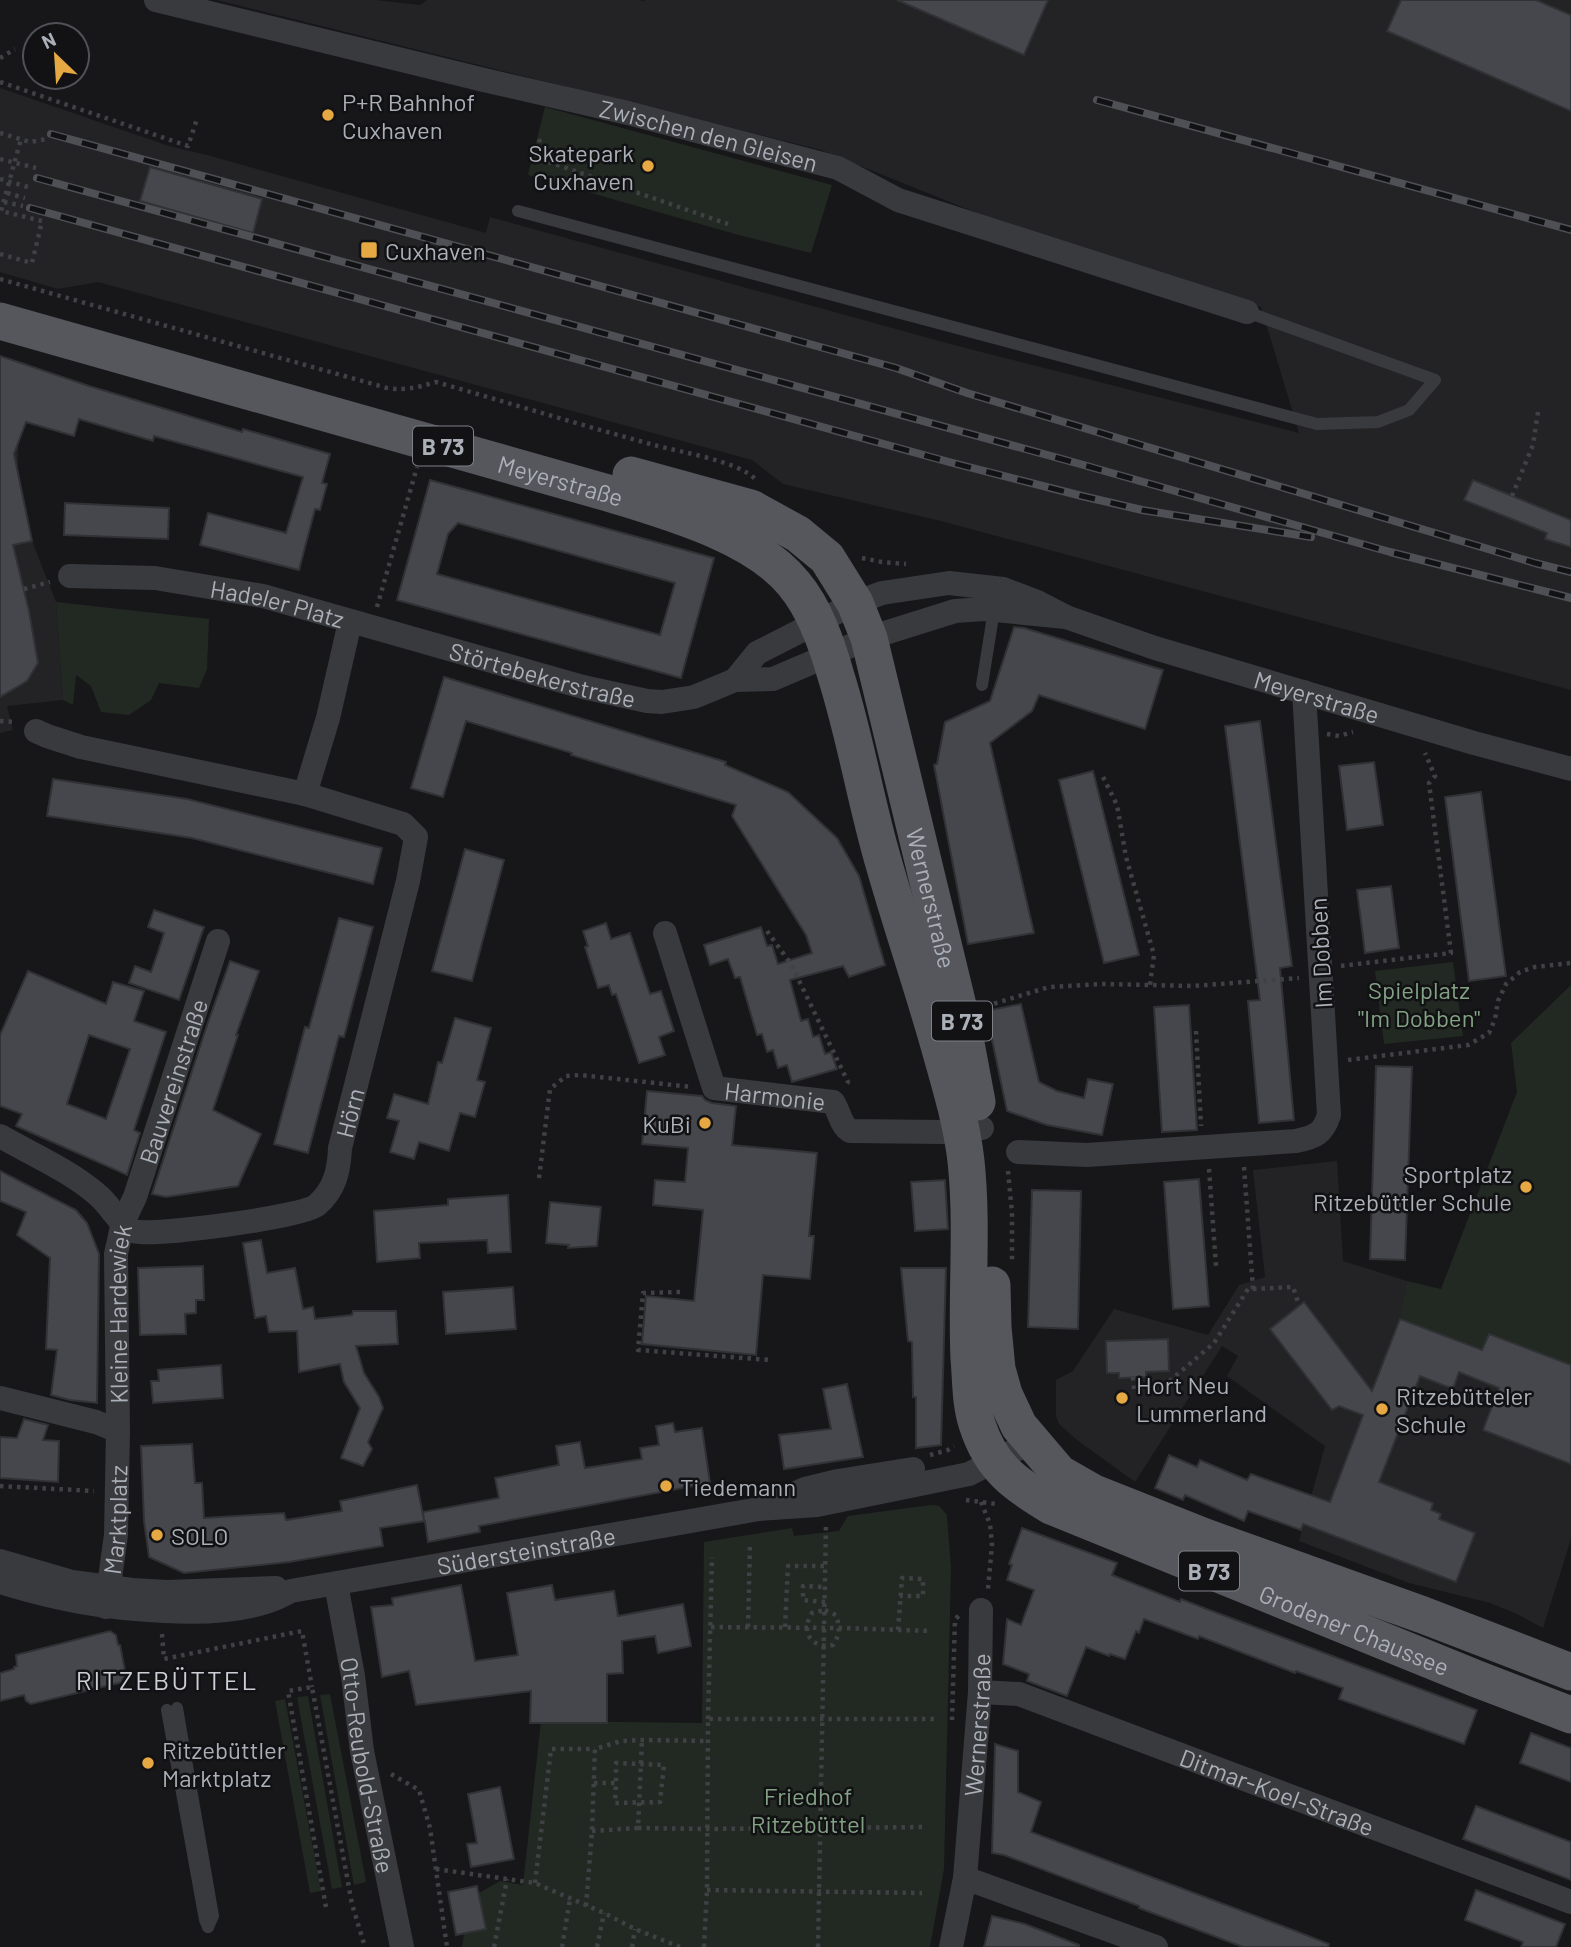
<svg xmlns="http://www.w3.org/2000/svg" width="1571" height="1947" viewBox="0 0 1571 1947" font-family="Barlow,sans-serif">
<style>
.built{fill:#232326}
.green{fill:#222922}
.building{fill:#46474c;stroke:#313235;stroke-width:2;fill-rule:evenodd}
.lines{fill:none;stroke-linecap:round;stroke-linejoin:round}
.path{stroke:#3f4145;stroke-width:4.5;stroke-dasharray:3.5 5;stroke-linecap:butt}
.lane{stroke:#393a3e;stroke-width:12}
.street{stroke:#393a3e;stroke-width:24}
.primary{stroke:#55575d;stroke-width:37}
.rail-casing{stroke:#4e5055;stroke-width:8}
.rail{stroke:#121214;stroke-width:5;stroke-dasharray:16;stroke-linecap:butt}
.poi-dot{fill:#e5a843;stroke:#121214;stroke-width:2.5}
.labels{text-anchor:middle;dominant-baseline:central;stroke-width:5;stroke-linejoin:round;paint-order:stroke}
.shield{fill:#121214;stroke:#7c8087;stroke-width:2}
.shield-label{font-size:23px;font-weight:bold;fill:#aaafb8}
.poi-label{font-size:24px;fill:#aaafb8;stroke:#121214;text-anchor:start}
.street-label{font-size:24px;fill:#aaafb8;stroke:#121214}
.park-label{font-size:24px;fill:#83a184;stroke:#121214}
.neighbourhood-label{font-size:26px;letter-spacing:2px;fill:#cbced4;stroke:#121214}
</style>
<rect width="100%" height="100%" fill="#171719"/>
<g class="built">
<path d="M217,0H376L420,5L427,0H638L644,1L645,0H1571V690L941,521L783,484L752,460L98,282L58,289L0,272V88L169,146L207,155L486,233L490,217L950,344L1299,433L1261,307L982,215L821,150Z"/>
<path d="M0,356L26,363V422L18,443V473L32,541L56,602L63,700L7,706L13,730L0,733Z"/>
<path d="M1337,1161L1343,1261L1407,1281L1401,1319L1483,1348L1489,1334L1516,1344L1571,1464V1539L1543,1628L1517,1614L1490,1603L1409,1583L1299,1541L1325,1446L1227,1376L1238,1356L1222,1346L1135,1482L1077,1440L1059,1424L1056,1416V1380L1073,1371L1114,1309L1208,1335L1239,1285L1265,1277L1253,1170Z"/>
</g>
<g class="green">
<path d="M545,107L832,185L811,253L735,234L528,175Z"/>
<path d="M56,602L209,619L207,669L199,688L159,683L151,700L129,715L101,712L91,686L76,675L73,705L63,700Z"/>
<path d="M1453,962L1463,1036L1384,1044L1375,971Z"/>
<path d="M1571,985V1464L1483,1430L1516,1344L1489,1334L1483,1349L1400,1319L1407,1281L1441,1289L1517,1092L1511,1043Z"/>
<path d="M931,1505L939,1506L947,1515L951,1568L944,1869L930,1947H462L464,1934L486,1929L479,1893L500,1881L523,1885L541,1721L702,1723L704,1542L792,1528L794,1536L839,1531L848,1516Z"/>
<path d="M330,1694L366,1882L354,1885L320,1695Z"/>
<path d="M308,1696L342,1887L332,1889L297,1697Z"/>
<path d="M285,1699L321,1891L310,1893L275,1701Z"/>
</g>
<g class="building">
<path d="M897,0H1048L1024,55Z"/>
<path d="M1401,0H1536L1571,15V111L1387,31Z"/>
<path d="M150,167L262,199L253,233L140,201Z"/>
<path d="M0,356L89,386L242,432L243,429L330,454L322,483L327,484L320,510L315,509L299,570L200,545L208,513L286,533L303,477L154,436L153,441L79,419L74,436L26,422L14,454L32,541L13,545L29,611L38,663L27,681L0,697Z"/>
<path d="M430,480L714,558L681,678L397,600ZM458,523L675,583L660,635L437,574L448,534Z"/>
<path d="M1473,480L1571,520V547L1545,539L1547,533L1464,500Z"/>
<path d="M65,503L169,508L168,539L64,535Z"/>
<path d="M1014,627L1024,628L1163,670L1145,729L1039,695L1032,711L990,743L1034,933L968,944L934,765L937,764L945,722L990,701Z"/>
<path d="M444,677L726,762L725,765L788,792L837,838L859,876L885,965L849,977L843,966L790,980L801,1021L808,1019L813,1037L819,1035L825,1054L831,1052L837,1069L792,1082L787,1065L778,1068L773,1050L767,1052L762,1034L757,1035L740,977L735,978L728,959L710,965L704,945L761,927L767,946L772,945L778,964L812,953L806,935L732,816L736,805L571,755L572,753L466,721L443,797L411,788Z"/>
<path d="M1260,721L1292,966L1280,968L1294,1120L1259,1123L1248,1001L1260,1000L1225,726Z"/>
<path d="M1374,762L1383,825L1347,830L1339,766Z"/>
<path d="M1093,771L1139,955L1104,963L1059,780Z"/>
<path d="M53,779L187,799L382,848L373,884L192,838L47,816Z"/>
<path d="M1481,792L1506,976L1469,981L1445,797Z"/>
<path d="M465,849L504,860L472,981L432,971Z"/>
<path d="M1391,886L1399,948L1365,953L1357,890Z"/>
<path d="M154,910L204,927L179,1000L129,983L135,966L151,972L158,952L164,933L148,927Z"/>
<path d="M339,918L373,927L344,1037L339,1036L308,1153L274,1144L305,1027L309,1028Z"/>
<path d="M606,923L611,939L630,933L650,994L661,991L674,1031L659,1037L665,1055L639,1063L616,994L612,995L609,985L598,988L585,947L588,946L583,931Z"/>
<path d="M230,961L259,971L236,1035H238L213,1110L261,1134L238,1186L166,1197L152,1194L207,1025Z"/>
<path d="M28,971L106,1004L113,982L144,991L134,1021L166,1032L134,1130L140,1133L127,1175L16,1126L22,1114L0,1106V1035ZM89,1035L130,1049L106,1119L67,1104Z"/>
<path d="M1021,1004L1039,1082L1057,1091L1084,1098L1088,1079L1113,1084L1102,1135L1047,1125L1007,1111L986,1011Z"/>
<path d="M1189,1005L1197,1130L1162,1132L1154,1007Z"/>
<path d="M455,1018L491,1028L477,1080L485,1082L475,1117L460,1113L449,1151L419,1142L414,1159L390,1152L399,1121L387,1118L394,1094L428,1104L438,1062L442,1063Z"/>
<path d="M1376,1066L1412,1067L1405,1260L1370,1259Z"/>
<path d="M647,1091L702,1096L705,1100L712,1103L736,1106L732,1145L817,1153L809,1236H814L810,1279L763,1275L756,1355L642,1344L646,1296L694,1301L703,1210L653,1205L655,1180L685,1182L688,1148L642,1144Z"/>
<path d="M0,1171L76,1210L87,1223L99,1254L97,1403L70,1400L51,1395L57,1350L46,1349L50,1258L17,1235L26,1212L0,1201Z"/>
<path d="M1199,1179L1209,1306L1173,1309L1164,1182Z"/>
<path d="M945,1180L948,1229L915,1231L911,1182Z"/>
<path d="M1032,1190L1081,1191L1078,1329L1028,1327Z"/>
<path d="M508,1195L511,1252L488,1253L487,1240L419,1243L420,1258L377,1262L374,1211L448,1205V1199Z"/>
<path d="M550,1202L601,1207L597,1246L568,1248L569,1245L546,1243Z"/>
<path d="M261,1240L267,1273L295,1268L303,1309L313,1307L315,1319L352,1315L353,1311H396L398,1344L356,1346L364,1373L379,1397L383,1408L368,1442L372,1449L363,1466L341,1458L360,1408L344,1382L340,1364L299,1372L297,1331L269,1332L266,1316L255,1318L243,1243Z"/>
<path d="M203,1266L204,1300H196V1313L185,1314L186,1334L140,1335L138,1268Z"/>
<path d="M901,1268H946L941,1445L916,1448V1397H913L912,1342L908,1341Z"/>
<path d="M513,1287L516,1329L446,1334L443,1292Z"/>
<path d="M1304,1302L1372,1391L1400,1319L1482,1350L1489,1334L1571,1365V1464L1483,1430L1499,1388L1459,1372L1453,1389L1420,1376L1379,1482L1433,1503L1431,1510L1441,1514L1439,1519L1475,1533L1456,1582L1303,1524L1301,1530L1248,1511L1244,1521L1185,1495L1183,1500L1155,1488L1169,1455L1197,1467L1200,1460L1247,1480L1251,1474L1330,1502L1363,1415L1339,1406L1332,1410L1270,1329Z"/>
<path d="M1168,1339L1169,1371L1146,1372V1377L1119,1378V1373H1107L1106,1341Z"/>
<path d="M221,1365L223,1398L153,1403L151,1381H159L158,1370Z"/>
<path d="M847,1384L863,1457L784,1469L779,1435L831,1429L823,1389Z"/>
<path d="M24,1419L48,1425L43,1440L59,1441L58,1482L0,1478V1437L17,1438Z"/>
<path d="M673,1423L675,1432L702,1428L710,1483L479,1526L480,1532L428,1542L425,1521L380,1528L383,1546L289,1562L184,1573L149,1557L144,1521L141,1446L192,1444L195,1483H202L204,1518L284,1513L286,1520L342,1511L340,1501L417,1485L424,1520L423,1512L499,1498L495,1478L559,1465L556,1446L580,1442L585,1468L642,1459L640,1448L659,1445L656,1426Z"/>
<path d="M1022,1528L1117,1563L1112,1575L1180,1602L1181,1599L1204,1608L1477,1710L1464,1744L1339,1699L1343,1688L1296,1671L1295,1673L1199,1636L1198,1639L1144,1619L1139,1633L1136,1631L1125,1659L1110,1654L1109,1656L1086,1647L1067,1696L1027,1681L1029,1674L1003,1664L1007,1619L1021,1625L1034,1590L1007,1580L1012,1565L1009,1564Z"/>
<path d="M461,1585L475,1661L518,1655L507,1593L552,1585L555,1600L614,1591L618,1616L683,1604L691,1646L658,1653L655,1636L622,1641L623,1673L607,1674V1723H530L531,1691L416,1705L409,1671L382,1677L371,1607L393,1605L392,1598Z"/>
<path d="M110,1631L116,1635L118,1645H120L126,1676L122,1680L123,1682L31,1704L26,1701L24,1695L0,1701V1673L14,1669V1667L17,1666L16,1655Z"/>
<path d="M1531,1733L1571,1748V1782L1520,1763Z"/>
<path d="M995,1744L1018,1751V1792L1041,1802L1031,1832L1293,1930L1329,1944L1328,1947H1243L1139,1908V1906L1004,1855L992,1853Z"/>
<path d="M500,1787L514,1859L471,1867L467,1844L477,1843L468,1794Z"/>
<path d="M1476,1806L1571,1842V1880L1463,1839Z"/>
<path d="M477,1886L486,1929L456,1935L448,1892Z"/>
<path d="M1476,1890L1565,1924L1556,1947H1521L1523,1942L1465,1920Z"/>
<path d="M992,1916L1025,1924L1079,1945V1947H984Z"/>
</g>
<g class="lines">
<g class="path">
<path d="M0,58L15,49"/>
<path d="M0,82L188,146L197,119"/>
<path d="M0,133L30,142L47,139"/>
<path d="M539,139L546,161L728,224"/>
<path d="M0,159L36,168"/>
<path d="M0,179L28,187"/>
<path d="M7,193L25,198"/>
<path d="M4,202L23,206"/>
<path d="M0,254L32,263L42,221L1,211L21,139"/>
<path d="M0,279L387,388C405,391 419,387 436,382C509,403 581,425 654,445C680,452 738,461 755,479"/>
<path d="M1512,496L1533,445L1538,412"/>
<path d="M862,558L882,562L906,564"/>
<path d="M24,589L50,582"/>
<path d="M377,607L417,467"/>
<path d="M0,721L17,722"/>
<path d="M1327,734L1339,736L1353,732"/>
<path d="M1103,777L1117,805L1126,857L1154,955L1150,985"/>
<path d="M767,931L791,964L848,1082L846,1084"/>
<path d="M1341,966L1451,953L1429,783L1435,776L1425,753"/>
<path d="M986,1006L1049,987L1103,984L1193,986L1299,978"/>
<path d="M1196,1031L1201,1126"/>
<path d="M1348,1060L1468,1045L1489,1033L1495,1019L1498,1001L1506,984L1520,972L1535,967L1571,963"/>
<path d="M1209,1169L1216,1266"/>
<path d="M1008,1171L1012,1213V1264"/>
<path d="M539,1178L550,1089L566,1076L580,1075L692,1087"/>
<path d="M1253,1289L1293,1287L1299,1305"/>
<path d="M680,1292L643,1293L638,1350L770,1360"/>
<path d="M1133,1377L1134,1389L1158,1391L1214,1343L1248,1289H1253L1244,1167"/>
<path d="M930,1455L948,1450L954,1446"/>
<path d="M0,1486L94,1491"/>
<path d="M966,1500L996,1504"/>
<path d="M981,1502L990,1524L992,1545L988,1589"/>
<path d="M825,1602L803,1600V1586L826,1587"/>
<path d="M825,1610L836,1615C840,1627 840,1634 833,1645C811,1649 800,1632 812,1613Z"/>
<path d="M711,1627L840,1628L932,1631"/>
<path d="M748,1627L750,1543"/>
<path d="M785,1627L788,1566H826"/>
<path d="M898,1630L902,1578L923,1579V1596H900"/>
<path d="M162,1634L164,1659L302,1631L312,1687"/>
<path d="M708,1719L712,1557"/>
<path d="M952,1720L955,1620L959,1615"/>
<path d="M391,1774L419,1790L430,1828L447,1947"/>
<path d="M594,1783H616L615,1803L660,1802L664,1765L616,1763V1783"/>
<path d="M638,1828L707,1829L927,1827"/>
<path d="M592,1831L638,1828L642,1740"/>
<path d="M436,1869L535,1883L604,1913L635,1929L680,1947"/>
<path d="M535,1883L551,1749H595"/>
<path d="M707,1890L922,1893"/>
<path d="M586,1906L592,1831L595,1749L621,1741L642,1740L708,1741"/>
<path d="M326,1907L288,1691L312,1687L352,1904L365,1947"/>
<path d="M494,1947L507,1879"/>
<path d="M562,1947L570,1899"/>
<path d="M597,1947L604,1913"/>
<path d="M632,1947L635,1929"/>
<path d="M704,1947L707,1890L708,1719H934"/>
<path d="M818,1947L826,1524"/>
</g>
<g class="lane">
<path d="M518,211L1317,424L1378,422L1409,410L1435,380L1247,312"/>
<path d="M982,685L994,610"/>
<path d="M177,1708L213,1916L208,1927"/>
<path d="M167,1710L205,1920L208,1927"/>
</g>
<g class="street">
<path id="s1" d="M156,0L484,80L628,113L838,168L898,200L1247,312"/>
<path id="s2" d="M70,576L155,578L263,596L583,687L647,701L662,702L694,697L735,680L773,679L869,638L955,611L984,609L1066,617"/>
<path id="s3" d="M735,680L757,653L855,603L882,593L949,583L1003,589L1037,602L1066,617L1155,648L1474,743L1571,769"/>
<path d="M305,794L328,718L350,622"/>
<path id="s4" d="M665,933L714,1088L833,1102C839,1111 841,1126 850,1131L943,1132L982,1128"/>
<path id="s5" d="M0,1136C33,1155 71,1171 100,1197C110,1206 122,1227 133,1231C152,1237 303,1217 317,1205C335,1189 339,1171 340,1148L408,881L416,837L403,824L305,794L81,747L47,736L36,731"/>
<path d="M1018,1152L1087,1155L1296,1141C1315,1137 1323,1134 1329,1115L1304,692"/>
<path d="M0,1398L96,1422L118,1431"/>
<path d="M775,1502L805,1489L838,1481L913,1469"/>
<path d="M0,1561L72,1582L132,1590L167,1592L276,1588"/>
<path id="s6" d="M0,1582C58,1600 104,1608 164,1611C198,1613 234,1612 266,1602C275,1600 283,1595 291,1591L759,1509L817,1505L969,1474L1031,1442"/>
<path id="s7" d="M336,1584L353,1676L362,1751L402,1947"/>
<path id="s8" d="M106,1607L116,1535L118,1431L116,1254L123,1222L135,1197L218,941"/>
<path id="s9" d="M980,1692L1019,1694L1571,1902"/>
<path d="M965,1878L1156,1947"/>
<path id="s10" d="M951,1947L965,1878L980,1692L981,1610"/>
</g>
<g class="primary">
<path id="s11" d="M0,321L608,493C666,511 755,535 794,584C815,609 827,644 836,676C854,733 864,792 880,850C899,919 923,987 942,1056C952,1091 962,1126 966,1161C973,1227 966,1293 969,1359C971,1380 970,1403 977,1424C991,1468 1014,1483 1051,1506L1477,1679L1571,1715"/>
<path id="s12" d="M631,475L751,508L798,534L827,558L855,603L869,638L962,1022L977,1102"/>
<path d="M992,1285L993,1327L997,1369L1004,1394L1019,1426L1059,1473L1094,1493L1205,1537L1423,1615L1571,1672"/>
</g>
<g class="rail-casing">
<g id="rail">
<path d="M1097,100L1571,230"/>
<path d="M51,134L896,368L967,393L1535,563L1571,572"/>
<path d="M37,178L1080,464L1390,552L1571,598"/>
<path d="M30,208L949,462L1082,496L1142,510L1311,537"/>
</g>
</g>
<use href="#rail" class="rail"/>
</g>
<g class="poi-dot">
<circle cx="328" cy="115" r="7"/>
<circle cx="648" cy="166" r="7"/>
<rect x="360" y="241" width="18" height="18" rx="3.5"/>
<circle cx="705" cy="1123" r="7"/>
<circle cx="1526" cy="1187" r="7"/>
<circle cx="1122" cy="1398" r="7"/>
<circle cx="1382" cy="1409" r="7"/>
<circle cx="666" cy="1486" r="7"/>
<circle cx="157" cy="1535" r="7"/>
<circle cx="148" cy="1763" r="7"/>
</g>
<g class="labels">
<g class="shield">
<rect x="413" y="426.5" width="60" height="39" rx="5"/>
<rect x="932" y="1001.5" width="60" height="39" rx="5"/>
<rect x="1179" y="1551.5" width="60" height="39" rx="5"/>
</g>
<g class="shield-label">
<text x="443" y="446">B 73</text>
<text x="962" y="1021">B 73</text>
<text x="1209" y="1571">B 73</text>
</g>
<g class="poi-label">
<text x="342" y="101">P+R Bahnhof<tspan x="342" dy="28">Cuxhaven</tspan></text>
<text x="634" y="152" text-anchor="end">Skatepark<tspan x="634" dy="28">Cuxhaven</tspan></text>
<text x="385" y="250">Cuxhaven</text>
<text x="691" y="1123" text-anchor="end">KuBi</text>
<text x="1512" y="1173" text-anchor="end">Sportplatz<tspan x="1512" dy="28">Ritzebüttler Schule</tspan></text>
<text x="1136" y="1384">Hort Neu<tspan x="1136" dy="28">Lummerland</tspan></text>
<text x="1396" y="1395">Ritzebütteler<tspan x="1396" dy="28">Schule</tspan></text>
<text x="680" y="1486">Tiedemann</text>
<text x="171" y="1535">SOLO</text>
<text x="162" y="1749">Ritzebüttler<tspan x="162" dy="28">Marktplatz</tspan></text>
</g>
<g class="street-label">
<text stroke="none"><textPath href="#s1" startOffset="569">Zwischen den Gleisen</textPath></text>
<text stroke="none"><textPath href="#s11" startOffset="583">Meyerstraße</textPath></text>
<text stroke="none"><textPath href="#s2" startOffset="210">Hadeler Platz</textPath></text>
<text stroke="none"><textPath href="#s2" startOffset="485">Störtebekerstraße</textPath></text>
<text stroke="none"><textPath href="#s3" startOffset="628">Meyerstraße</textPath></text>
<text stroke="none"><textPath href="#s12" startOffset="574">Wernerstraße</textPath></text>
<text transform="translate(1320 953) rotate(-93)">Im Dobben</text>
<text stroke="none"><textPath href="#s8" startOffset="536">Bauvereinstraße</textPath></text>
<text stroke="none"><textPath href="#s4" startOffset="224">Harmonie</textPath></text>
<text stroke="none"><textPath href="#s5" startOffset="452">Hörn</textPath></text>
<text stroke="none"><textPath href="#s8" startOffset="294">Kleine Hardewiek</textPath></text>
<text stroke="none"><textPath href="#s8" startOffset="88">Marktplatz</textPath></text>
<text stroke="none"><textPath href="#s6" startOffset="536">Südersteinstraße</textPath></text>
<text stroke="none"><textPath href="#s11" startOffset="2151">Grodener Chaussee</textPath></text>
<text stroke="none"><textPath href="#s10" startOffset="224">Wernerstraße</textPath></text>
<text stroke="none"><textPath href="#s7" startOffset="184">Otto-Reubold-Straße</textPath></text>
<text stroke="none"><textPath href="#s9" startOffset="315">Ditmar-Koel-Straße</textPath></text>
</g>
<g class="park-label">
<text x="1419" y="989">Spielplatz<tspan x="1419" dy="28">"Im Dobben"</tspan></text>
<text x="808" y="1795">Friedhof<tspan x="808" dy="28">Ritzebüttel</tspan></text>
</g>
<g class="neighbourhood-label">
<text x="167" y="1679">RITZEBÜTTEL</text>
</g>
</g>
<g transform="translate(56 56) rotate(335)"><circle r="33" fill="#121214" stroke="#4f5156" stroke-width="2"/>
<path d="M0-5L12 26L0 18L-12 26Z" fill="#e5a843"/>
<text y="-10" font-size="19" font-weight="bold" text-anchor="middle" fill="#aaafb8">N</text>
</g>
</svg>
